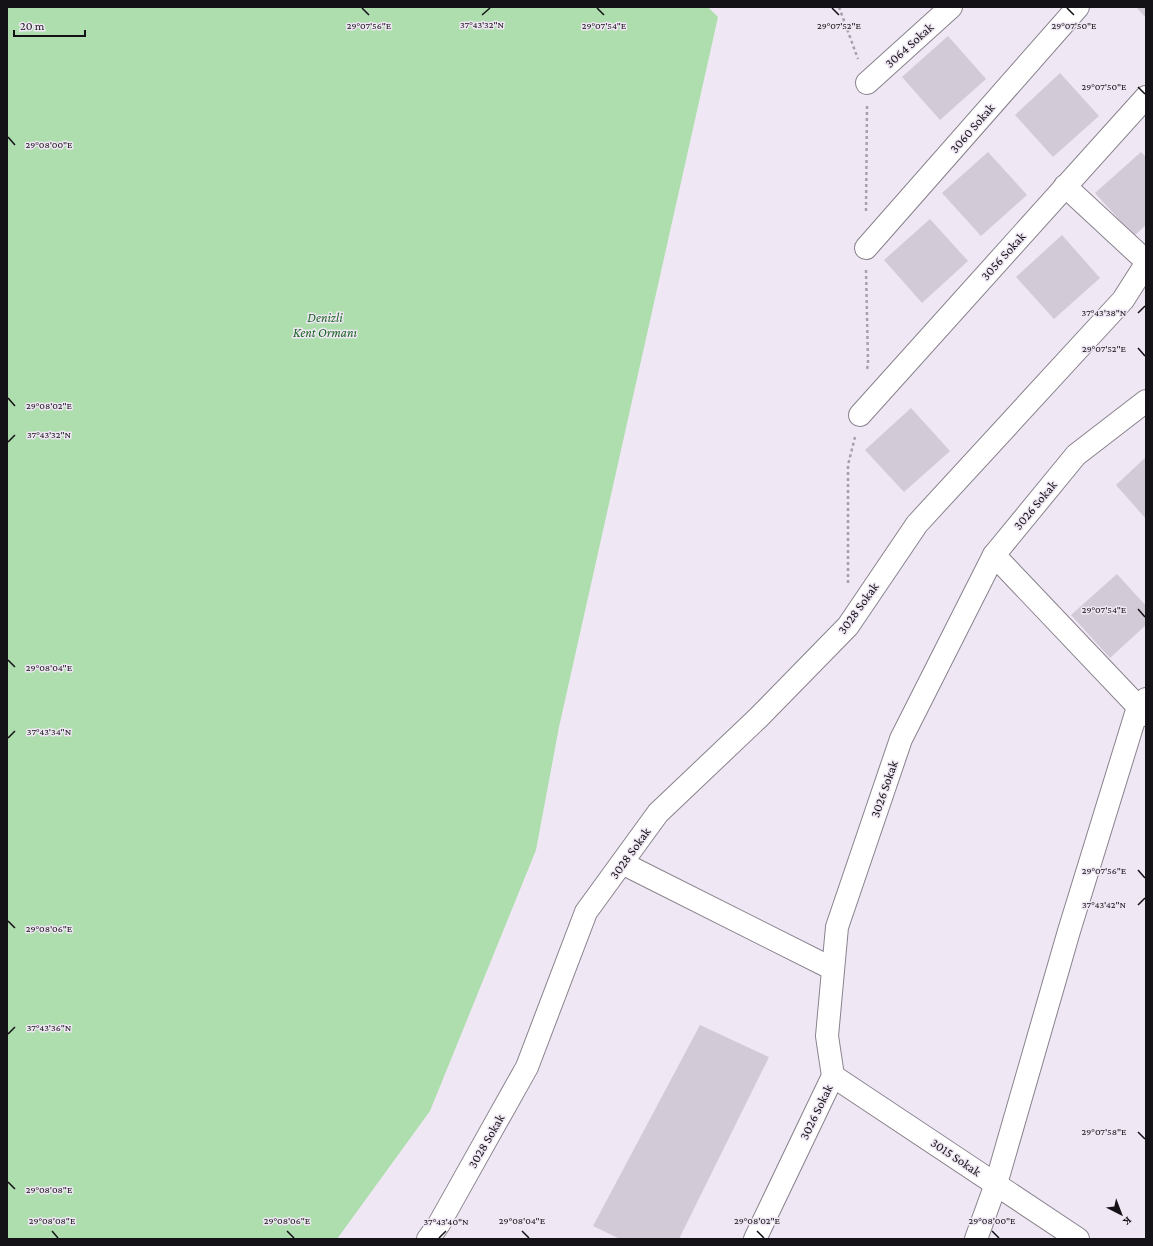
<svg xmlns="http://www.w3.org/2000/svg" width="1153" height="1246" viewBox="0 0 1153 1246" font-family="'Crimson Pro',serif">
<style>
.green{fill:#aedeae}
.building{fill:#d2cad6}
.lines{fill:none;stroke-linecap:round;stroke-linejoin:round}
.minor-casing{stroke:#89828d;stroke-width:24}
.path{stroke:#a8a1ab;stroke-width:2.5;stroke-dasharray:3 3;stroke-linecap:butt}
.minor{stroke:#fff;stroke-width:22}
.ticks{fill:none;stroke:#151217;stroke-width:1.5}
.labels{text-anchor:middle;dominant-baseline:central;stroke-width:3;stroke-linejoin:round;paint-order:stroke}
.street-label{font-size:13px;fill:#151217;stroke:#efe7f3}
.park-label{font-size:13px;font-style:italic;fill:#1a6624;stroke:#efe7f3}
.ticks-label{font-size:10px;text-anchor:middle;fill:#151217;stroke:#efe7f3;stroke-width:3;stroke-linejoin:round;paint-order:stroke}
</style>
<rect width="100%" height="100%" fill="#efe7f3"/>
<path class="green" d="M7,7H708L718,17L559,727L536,850L430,1111L337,1239H7Z"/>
<g class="building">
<path d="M1136,7H1146V18Z"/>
<path d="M948,36L986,79L940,120L902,77Z"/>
<path d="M1060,73L1099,116L1053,157L1015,115Z"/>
<path d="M988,152L1027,195L981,236L942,193Z"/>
<path d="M1141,152L1146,157V225L1134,236L1095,193Z"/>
<path d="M930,219L968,261L922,303L884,260Z"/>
<path d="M1062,235L1100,278L1054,319L1016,277Z"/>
<path d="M911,408L950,451L904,492L865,450Z"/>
<path d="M1146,457V519L1116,485Z"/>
<path d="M1117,574L1146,606V625L1110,658L1071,615Z"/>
<path d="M700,1025L769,1057L679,1239H620L593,1226Z"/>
</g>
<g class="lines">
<g class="minor-casing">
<g id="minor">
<path d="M867,83L951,7"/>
<path d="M1065,186L1146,261"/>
<path d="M866,248L1078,7"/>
<path d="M860,415L1146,97"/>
<path d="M994,555L1146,715"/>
<path d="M622,863L833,969"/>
<path d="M833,1076L1078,1239"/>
<path d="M428,1239L439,1224L527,1067L586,912L658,813L758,718L848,626L917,524L1123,300L1146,264"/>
<path d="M755,1239L833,1076L827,1036L837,927L901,739L994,555L1076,455L1146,401"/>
<path d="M976,1239L996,1184L1069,931L1138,707L1146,699"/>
</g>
</g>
<g class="path">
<path d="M839,7L858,59"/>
<path d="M866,211L867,106"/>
<path d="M866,270L868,362L867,371"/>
<path d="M848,583V465L855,437"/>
</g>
<use href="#minor" class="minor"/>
</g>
<path class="ticks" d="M362,8L369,15M597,8L604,15M832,8L839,15M1067,8L1074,15M482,15L490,8M1138,87L1145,94M8,137L15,145M1138,313L1145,306M1138,348L1145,356M8,398L15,406M8,442L15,435M1138,609L1145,617M8,660L15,667M8,738L15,731M1138,870L1145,878M1138,905L1145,898M8,921L15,928M8,1034L15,1027M1138,1132L1145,1139M8,1182L15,1189M52,1231L58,1238M287,1231L294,1238M522,1231L529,1238M757,1231L764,1238M992,1231L999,1238M439,1238L446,1231"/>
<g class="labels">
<g class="street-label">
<text transform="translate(909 45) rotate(-42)">3064 Sokak</text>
<text transform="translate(972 128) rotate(-49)">3060 Sokak</text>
<text transform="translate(1003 256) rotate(-48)">3056 Sokak</text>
<text transform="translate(1035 505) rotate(-50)">3026 Sokak</text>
<text transform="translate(858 608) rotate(-54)">3028 Sokak</text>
<text transform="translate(884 789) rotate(-71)">3026 Sokak</text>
<text transform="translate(630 853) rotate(-54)">3028 Sokak</text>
<text transform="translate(816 1112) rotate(-64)">3026 Sokak</text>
<text transform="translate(486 1141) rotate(-60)">3028 Sokak</text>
<text transform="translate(956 1157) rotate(34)">3015 Sokak</text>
</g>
<g class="park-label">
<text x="325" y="317">Denizli<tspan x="325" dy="15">Kent Ormanı</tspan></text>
</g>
</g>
<g class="ticks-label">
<text x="482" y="28">37°43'32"N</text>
<text x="369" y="29">29°07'56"E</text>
<text x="604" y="29">29°07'54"E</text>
<text x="839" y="29">29°07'52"E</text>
<text x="1074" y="29">29°07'50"E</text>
<text x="1104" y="90">29°07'50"E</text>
<text x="49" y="148">29°08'00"E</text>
<text x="1104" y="316">37°43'38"N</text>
<text x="1104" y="352">29°07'52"E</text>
<text x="49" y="409">29°08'02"E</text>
<text x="49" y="438">37°43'32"N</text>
<text x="1104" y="613">29°07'54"E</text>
<text x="49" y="671">29°08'04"E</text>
<text x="49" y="735">37°43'34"N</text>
<text x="1104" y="874">29°07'56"E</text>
<text x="1104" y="908">37°43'42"N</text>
<text x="49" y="932">29°08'06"E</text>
<text x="49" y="1031">37°43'36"N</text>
<text x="1104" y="1135">29°07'58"E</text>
<text x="49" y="1193">29°08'08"E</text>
<text x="52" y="1224">29°08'08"E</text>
<text x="287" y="1224">29°08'06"E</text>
<text x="522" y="1224">29°08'04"E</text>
<text x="757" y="1224">29°08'02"E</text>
<text x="992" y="1224">29°08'00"E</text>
<text x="446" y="1225">37°43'40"N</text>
</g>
<rect width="1153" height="1246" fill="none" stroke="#151217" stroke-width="16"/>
<g transform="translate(1121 1214) rotate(138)" stroke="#efe7f3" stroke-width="3" paint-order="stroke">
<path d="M0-3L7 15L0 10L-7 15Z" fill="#151217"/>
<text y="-6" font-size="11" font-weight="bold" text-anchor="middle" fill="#151217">K</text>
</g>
<path d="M14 30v6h71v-6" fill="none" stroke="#151217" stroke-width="2"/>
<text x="20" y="30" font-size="12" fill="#151217" stroke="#efe7f3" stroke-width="3" paint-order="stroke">20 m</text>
</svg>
